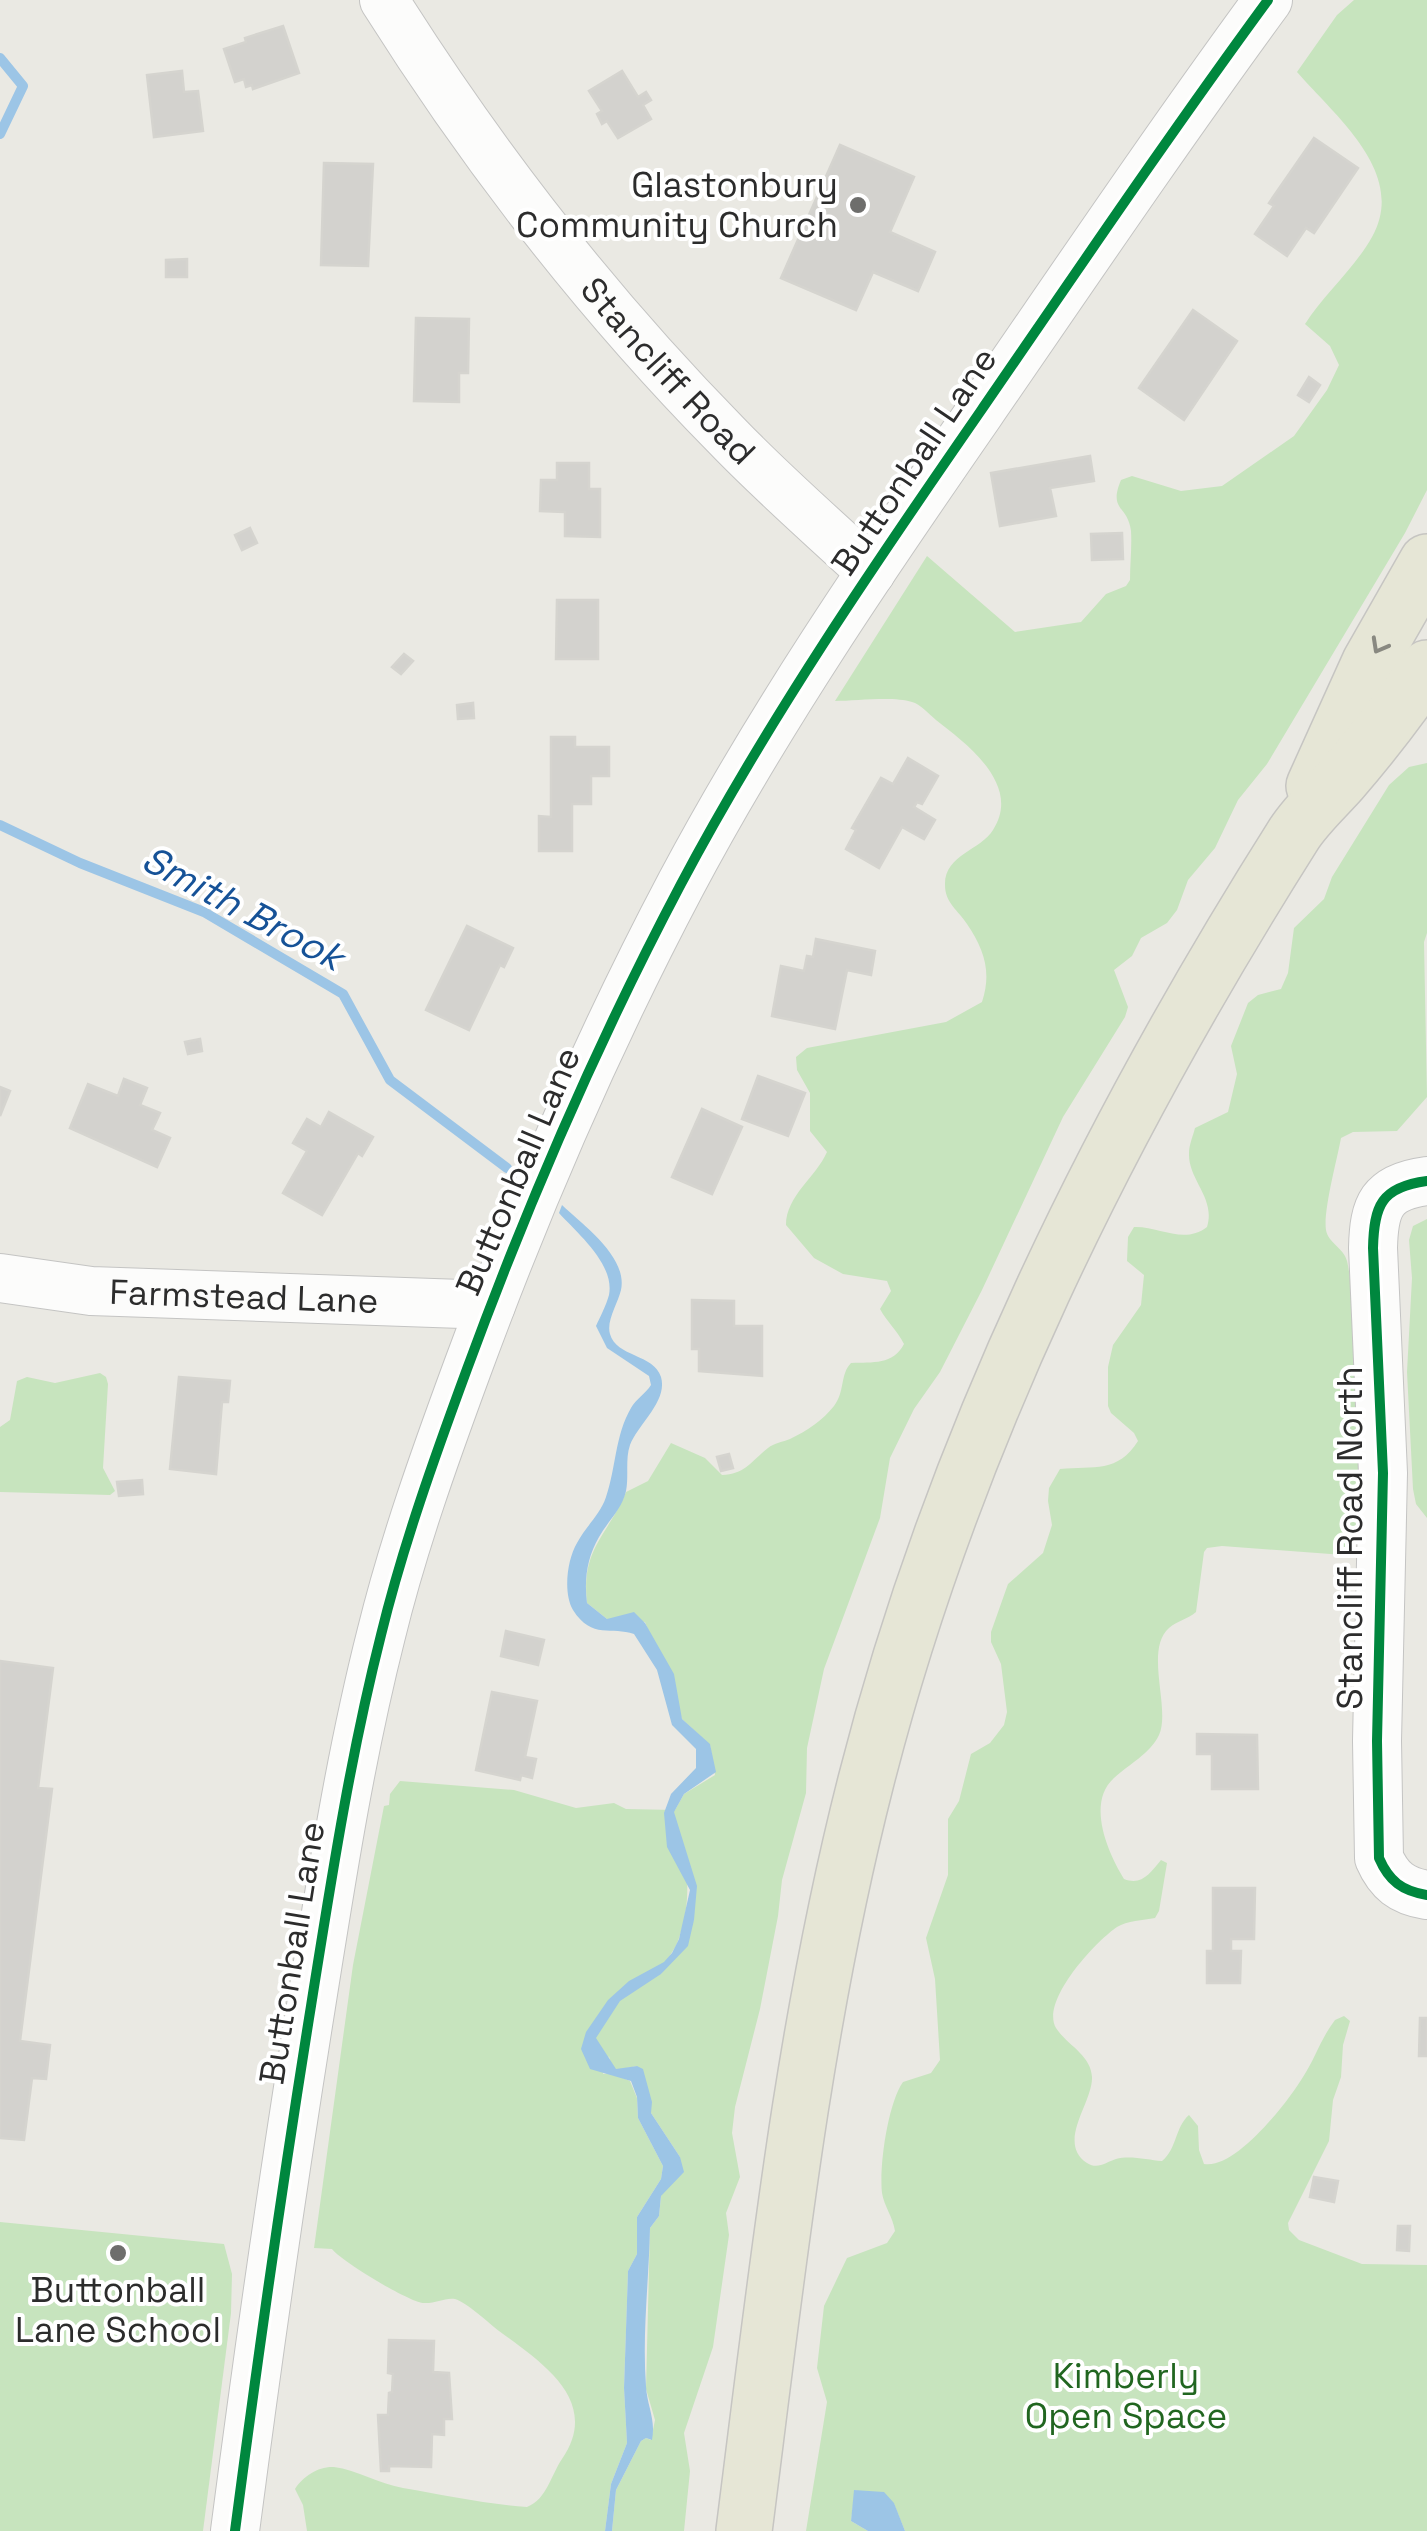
<svg xmlns="http://www.w3.org/2000/svg" width="1427" height="2531" viewBox="0 0 1427 2531" font-family="'Space Grotesk',sans-serif">
<style>
.green{fill:#c7e4be;fill-rule:evenodd}
.water{fill:#9cc5e6}
.lines{fill:none;stroke-linecap:round;stroke-linejoin:round}
.stream{stroke:#9cc5e6;stroke-width:10}
.building{fill:#d3d2ce;stroke:#d5d4cf;stroke-width:2.5}
.minor-casing{stroke:#c4c4c3;stroke-width:50}
.major-casing{stroke:#c6c5c2;stroke-width:58}
.minor{stroke:#fcfcfb;stroke-width:48}
.major{stroke:#e6e6d6;stroke-width:55}
.cycleway-casing{stroke:#fff;stroke-width:16}
.cycleway{stroke:#00873e;stroke-width:10}
.oneway{stroke:#898981}
.poi-dot{fill:#6e6e6c;stroke:#fff;stroke-width:4}
.labels{text-anchor:middle;dominant-baseline:central;stroke-width:8;stroke-linejoin:round;paint-order:stroke}
.poi-label{font-size:35px;fill:#2c2c2c;stroke:#fff;text-anchor:end}
.street-label{font-size:35px;fill:#2c2c2c;stroke:#fff}
.park-label{font-size:35px;fill:#216620;stroke:#fff}
.water-label{font-size:38px;font-style:italic;fill:#165297;stroke:#fff}
</style>
<rect width="100%" height="100%" fill="#eae9e3"/>
<g class="green">
<path d="M1354,0H1427V490L1405,533L1267,764L1238,800L1215,848L1188,880L1177,910L1167,923L1141,938L1132,956L1114,970L1128,1007L1125,1017L1063,1117L982,1290L940,1372L914,1409L890,1458L880,1518L824,1669L807,1748L806,1793L782,1880L778,1916L760,2009L735,2107L732,2133L740,2177L726,2213L729,2235L713,2347L684,2433L690,2471L684,2531H612L616,2490L641,2441L646,2438L651,2440L655,2420L646,2389L650,2228L659,2216L661,2196L680,2157L651,2113L637,2066L616,2070L611,2066L609,2056L603,2074L611,2073L630,2081L637,2098L638,2118L663,2166L661,2179L637,2217V2254L628,2271L624,2388L627,2443L611,2484L605,2531H307L303,2505L295,2489C303,2476 319,2466 334,2467C357,2470 380,2484 403,2488C444,2495 485,2504 527,2507C547,2499 551,2475 562,2459C602,2401 541,2362 499,2331C490,2324 466,2302 455,2299C446,2297 434,2304 424,2303C410,2303 341,2261 332,2249L314,2248L353,1965L384,1806L389,1805L390,1794L400,1781L514,1790L576,1808L614,1803L626,1809L675,1810L684,1794L715,1775L710,1745L682,1719L645,1622L607,1619L587,1603C581,1548 607,1537 626,1492L648,1481L671,1443L705,1458L722,1475C746,1474 751,1461 768,1448C774,1443 783,1442 790,1439C807,1431 823,1420 834,1406C845,1392 840,1374 851,1363C873,1362 893,1365 904,1344C897,1330 887,1322 880,1309L891,1291L887,1281L843,1274L814,1258L786,1225C786,1196 816,1177 827,1152L810,1131V1093L797,1070L796,1057L807,1048L946,1022L982,1002C992,972 984,949 967,924C958,910 945,903 945,885C944,855 981,850 993,830C1022,785 967,744 936,720C929,714 920,704 912,702C893,696 856,701 835,701L927,556L1015,632L1081,622L1106,594L1126,586L1130,580C1130,564 1132,547 1131,531C1128,505 1108,511 1121,480L1132,476L1181,491L1222,486L1294,436L1327,390L1339,365L1330,346L1305,324C1324,294 1354,269 1372,237C1408,173 1335,116 1297,72L1337,15ZM686,1858L694,1920L661,1974C664,1960 675,1952 679,1938C689,1910 688,1887 686,1858Z"/>
<path d="M1427,763V933L1424,942L1427,1097L1397,1131L1353,1132L1341,1138C1337,1160 1323,1211 1326,1230C1328,1243 1344,1248 1347,1261C1356,1295 1366,1534 1351,1554L1344,1555L1222,1546L1207,1548L1204,1552L1196,1612C1188,1619 1177,1621 1169,1628C1144,1650 1171,1709 1159,1735C1150,1754 1129,1764 1114,1778C1086,1803 1108,1853 1124,1879C1142,1886 1150,1873 1161,1860L1167,1863L1159,1911L1155,1918C1143,1920 1127,1921 1117,1927C1096,1941 1040,2001 1056,2028C1067,2045 1091,2055 1092,2077C1093,2103 1056,2142 1087,2163C1098,2170 1106,2162 1116,2159C1130,2155 1148,2160 1162,2161C1177,2149 1175,2127 1189,2115L1198,2126L1199,2150L1204,2164C1235,2170 1288,2102 1303,2077C1315,2059 1321,2038 1335,2020L1344,2016L1350,2021L1343,2045L1341,2077L1333,2100L1329,2141L1288,2223L1289,2230L1299,2240L1362,2264L1427,2265V2531H905L894,2504L855,2490L851,2521L868,2531H806L827,2402L817,2368L824,2306L847,2258L887,2243L895,2231C893,2217 884,2206 882,2193C879,2166 888,2103 903,2082L931,2073L940,2060L935,1979L926,1938L948,1875V1819L959,1801L971,1754L990,1743L1004,1725L1007,1712L1001,1664L991,1642V1632L1008,1584L1043,1553L1052,1525L1048,1501L1049,1488L1060,1469C1094,1466 1118,1473 1138,1441L1134,1433L1111,1413L1108,1406V1367L1113,1345L1141,1305L1144,1275L1127,1261L1128,1237L1134,1227C1159,1226 1184,1245 1207,1227C1216,1198 1188,1180 1189,1153C1189,1145 1193,1136 1195,1128L1228,1112L1237,1074L1231,1046L1248,1003L1258,995L1281,989L1288,973L1294,928L1324,899L1332,877L1389,785L1409,767Z"/>
<path d="M1427,1219V1518L1416,1504L1413,1489L1407,1372L1412,1278L1409,1240L1413,1226Z"/>
<path d="M100,1373L106,1377L108,1384L103,1468L115,1491L110,1495L0,1492V1427L10,1420L17,1381L27,1377L55,1383Z"/>
<path d="M0,2222L224,2244L232,2274L231,2313L203,2531H0Z"/>
</g>
<g class="water">
<path d="M562,1205C583,1225 628,1257 621,1290C618,1303 606,1321 610,1334C616,1357 654,1354 661,1377C668,1401 638,1424 630,1445C625,1459 629,1476 626,1491C622,1509 608,1521 599,1537C587,1558 584,1579 587,1603L607,1619L634,1612L645,1623L674,1674L682,1719L710,1744L716,1772L684,1794L674,1812L697,1886L694,1920L688,1946L661,1974L620,2001L596,2038L616,2069L637,2066L643,2069L652,2102L651,2113L680,2157L684,2172L661,2196L659,2216L650,2228C649,2280 642,2334 646,2386C647,2406 656,2419 652,2440L646,2438L641,2441L616,2490L612,2531H605L611,2484L627,2443L624,2388L628,2271L637,2254V2217L661,2179L663,2166L638,2118L637,2097L631,2081L590,2069L581,2049L586,2032L608,2000L629,1981L664,1962L672,1953L679,1939L690,1890L667,1847L664,1813L671,1794L696,1768V1749L672,1725L657,1670L634,1634C612,1626 592,1640 573,1610C563,1593 567,1560 577,1543C586,1526 600,1515 606,1497C616,1468 615,1435 631,1408C636,1399 646,1393 651,1385L649,1376L607,1348L596,1326C600,1317 606,1306 609,1295C615,1264 577,1233 559,1213Z"/>
<path d="M854,2490L884,2492L894,2503L905,2531H868L851,2521Z"/>
</g>
<g class="lines">
<g class="stream">
<path d="M0,58L23,86L0,134"/>
<path d="M0,825L80,863L204,912L343,994L390,1080L507,1168"/>
</g>
</g>
<g class="building">
<path d="M283,26L299,73L253,89L252,85L246,87L244,79L235,82L224,49L246,42L245,38Z"/>
<path d="M182,71L184,92L198,91L203,131L154,137L147,75Z"/>
<path d="M622,71L638,97L646,92L651,100L643,105L651,119L618,138L607,121L602,124L597,114L602,111L589,91Z"/>
<path d="M1314,138L1358,168L1314,233L1306,228L1287,256L1255,234L1274,206L1269,203Z"/>
<path d="M840,145L914,177L890,232L935,252L918,291L873,272L856,310L781,278Z"/>
<path d="M324,163L373,164L368,266L321,265Z"/>
<path d="M187,259V277H166V260Z"/>
<path d="M1193,310L1237,341L1184,420L1139,388Z"/>
<path d="M416,318L469,319L468,373H459V402L414,401Z"/>
<path d="M1309,377L1320,385L1309,402L1298,395Z"/>
<path d="M1090,456L1094,481L1050,488L1056,516L1000,526L991,473Z"/>
<path d="M557,463H589V489H600V537L565,536V512L540,511L541,480H557Z"/>
<path d="M250,528L257,543L242,550L235,535Z"/>
<path d="M1122,533L1123,559L1092,560L1091,534Z"/>
<path d="M557,600H598V659H556Z"/>
<path d="M404,654L413,661L401,674L392,667Z"/>
<path d="M473,703L474,718L458,719L457,705Z"/>
<path d="M551,737H575V747H609V776H591V804H572V851H539V816L551,817Z"/>
<path d="M908,758L938,776L922,804L917,802L914,807L935,820L924,839L902,827L879,868L846,849L856,830L852,828L881,778L893,784Z"/>
<path d="M467,926L513,948L504,967L500,965L469,1030L426,1010Z"/>
<path d="M816,939L875,951L871,975L847,970L835,1029L772,1016L781,966L804,971L807,956L813,957Z"/>
<path d="M200,1039L202,1051L188,1054L185,1042Z"/>
<path d="M758,1076L805,1093L788,1136L742,1119Z"/>
<path d="M124,1079L147,1088L140,1105L160,1113L152,1130L170,1138L157,1167L70,1128L88,1084L118,1096Z"/>
<path d="M0,1087L10,1091L0,1116Z"/>
<path d="M702,1109L742,1127L712,1194L672,1177Z"/>
<path d="M329,1112L373,1137L362,1156L358,1153L322,1215L283,1193L307,1151L293,1143L307,1119L321,1127Z"/>
<path d="M692,1300L734,1301V1326H762V1376L699,1371V1349H692Z"/>
<path d="M179,1377L230,1381L228,1402H222L216,1474L170,1469Z"/>
<path d="M729,1454L733,1468L721,1471L717,1457Z"/>
<path d="M142,1480L143,1494L119,1496L117,1482Z"/>
<path d="M506,1631L544,1640L538,1665L501,1656Z"/>
<path d="M0,1661L53,1668L38,1788L52,1789L20,2041L50,2045L46,2079L32,2078L24,2140L0,2138Z"/>
<path d="M492,1692L537,1701L525,1757L536,1759L532,1778L521,1775L520,1780L476,1770Z"/>
<path d="M1197,1734L1257,1735L1258,1789H1212V1754H1197Z"/>
<path d="M1213,1888H1255L1254,1939H1231V1951H1241L1240,1983H1207V1951H1213Z"/>
<path d="M1420,2018H1427V2056H1419Z"/>
<path d="M1314,2177L1338,2181L1334,2202L1310,2197Z"/>
<path d="M1398,2226H1410L1409,2251L1397,2250Z"/>
<path d="M389,2340L434,2341L433,2372L449,2373L452,2419H444V2435L432,2434L431,2467L389,2466V2471H381L378,2415H388L389,2393L392,2392L393,2374L388,2373Z"/>
</g>
<g class="lines">
<g class="minor-casing">
<g id="minor">
<path id="s1" d="M384,0C483,157 596,303 727,436C773,484 823,527 871,572"/>
<path d="M1427,1181C1381,1187 1374,1206 1373,1248L1383,1473L1377,1741L1379,1858C1389,1881 1402,1891 1427,1895"/>
<path id="s2" d="M0,1278L91,1291L491,1305"/>
<path d="M235,2531C258,2355 283,2180 311,2006C331,1881 350,1757 381,1635C403,1545 435,1456 467,1369C528,1203 598,1041 681,884C768,720 874,565 980,412C1075,274 1169,135 1268,0"/>
</g>
</g>
<g class="major-casing">
<g id="major">
<path d="M1314,786L1370,662L1427,562"/>
<path d="M744,2531C776,2280 803,2027 866,1781C952,1443 1108,1128 1294,834C1307,814 1325,798 1341,780C1372,744 1401,707 1427,668"/>
</g>
</g>
<use href="#minor" class="minor"/>
<use href="#major" class="major"/>
<g class="cycleway-casing">
<g id="cycleway">
<path d="M1427,1181C1381,1187 1374,1206 1373,1248L1383,1473L1377,1741L1379,1858C1389,1881 1402,1891 1427,1895"/>
<path d="M235,2531C258,2355 283,2180 311,2006C331,1881 350,1757 381,1635C403,1545 435,1456 467,1369C528,1203 598,1041 681,884C768,720 874,565 980,412C1075,274 1169,135 1268,0"/>
</g>
</g>
<use href="#cycleway" class="cycleway"/>
</g>
<defs><path id="oneway-chevron" d="M-2-3.5L2.5 0L-2 3.5" fill="none" stroke-width="1.6" stroke-linecap="round" stroke-linejoin="round" transform="scale(2.5)"/></defs>
<use class="oneway" href="#oneway-chevron" transform="translate(1379 646) rotate(119)"/>
<g class="poi-dot">
<circle cx="858" cy="205" r="10"/>
<circle cx="118" cy="2253" r="10"/>
</g>
<g class="labels">
<g class="poi-label">
<text x="838" y="185">Glastonbury<tspan x="838" dy="40">Community Church</tspan></text>
<text x="118" y="2290" text-anchor="middle">Buttonball<tspan x="118" dy="40">Lane School</tspan></text>
</g>
<g class="street-label">
<text stroke="none"><textPath href="#s1" startOffset="468">Stancliff Road</textPath></text>
<text transform="translate(914 461) rotate(-56)">Buttonball Lane</text>
<text transform="translate(518 1171) rotate(-67)">Buttonball Lane</text>
<text stroke="none"><textPath href="#s2" startOffset="245">Farmstead Lane</textPath></text>
<text transform="translate(1350 1538) rotate(-90)">Stancliff Road North</text>
<text transform="translate(292 1953) rotate(-81)">Buttonball Lane</text>
</g>
<g class="park-label">
<text x="1126" y="2376">Kimberly<tspan x="1126" dy="40">Open Space</tspan></text>
</g>
<g class="water-label">
<text transform="translate(243 908) rotate(28)">Smith Brook</text>
</g>
</g>
</svg>
